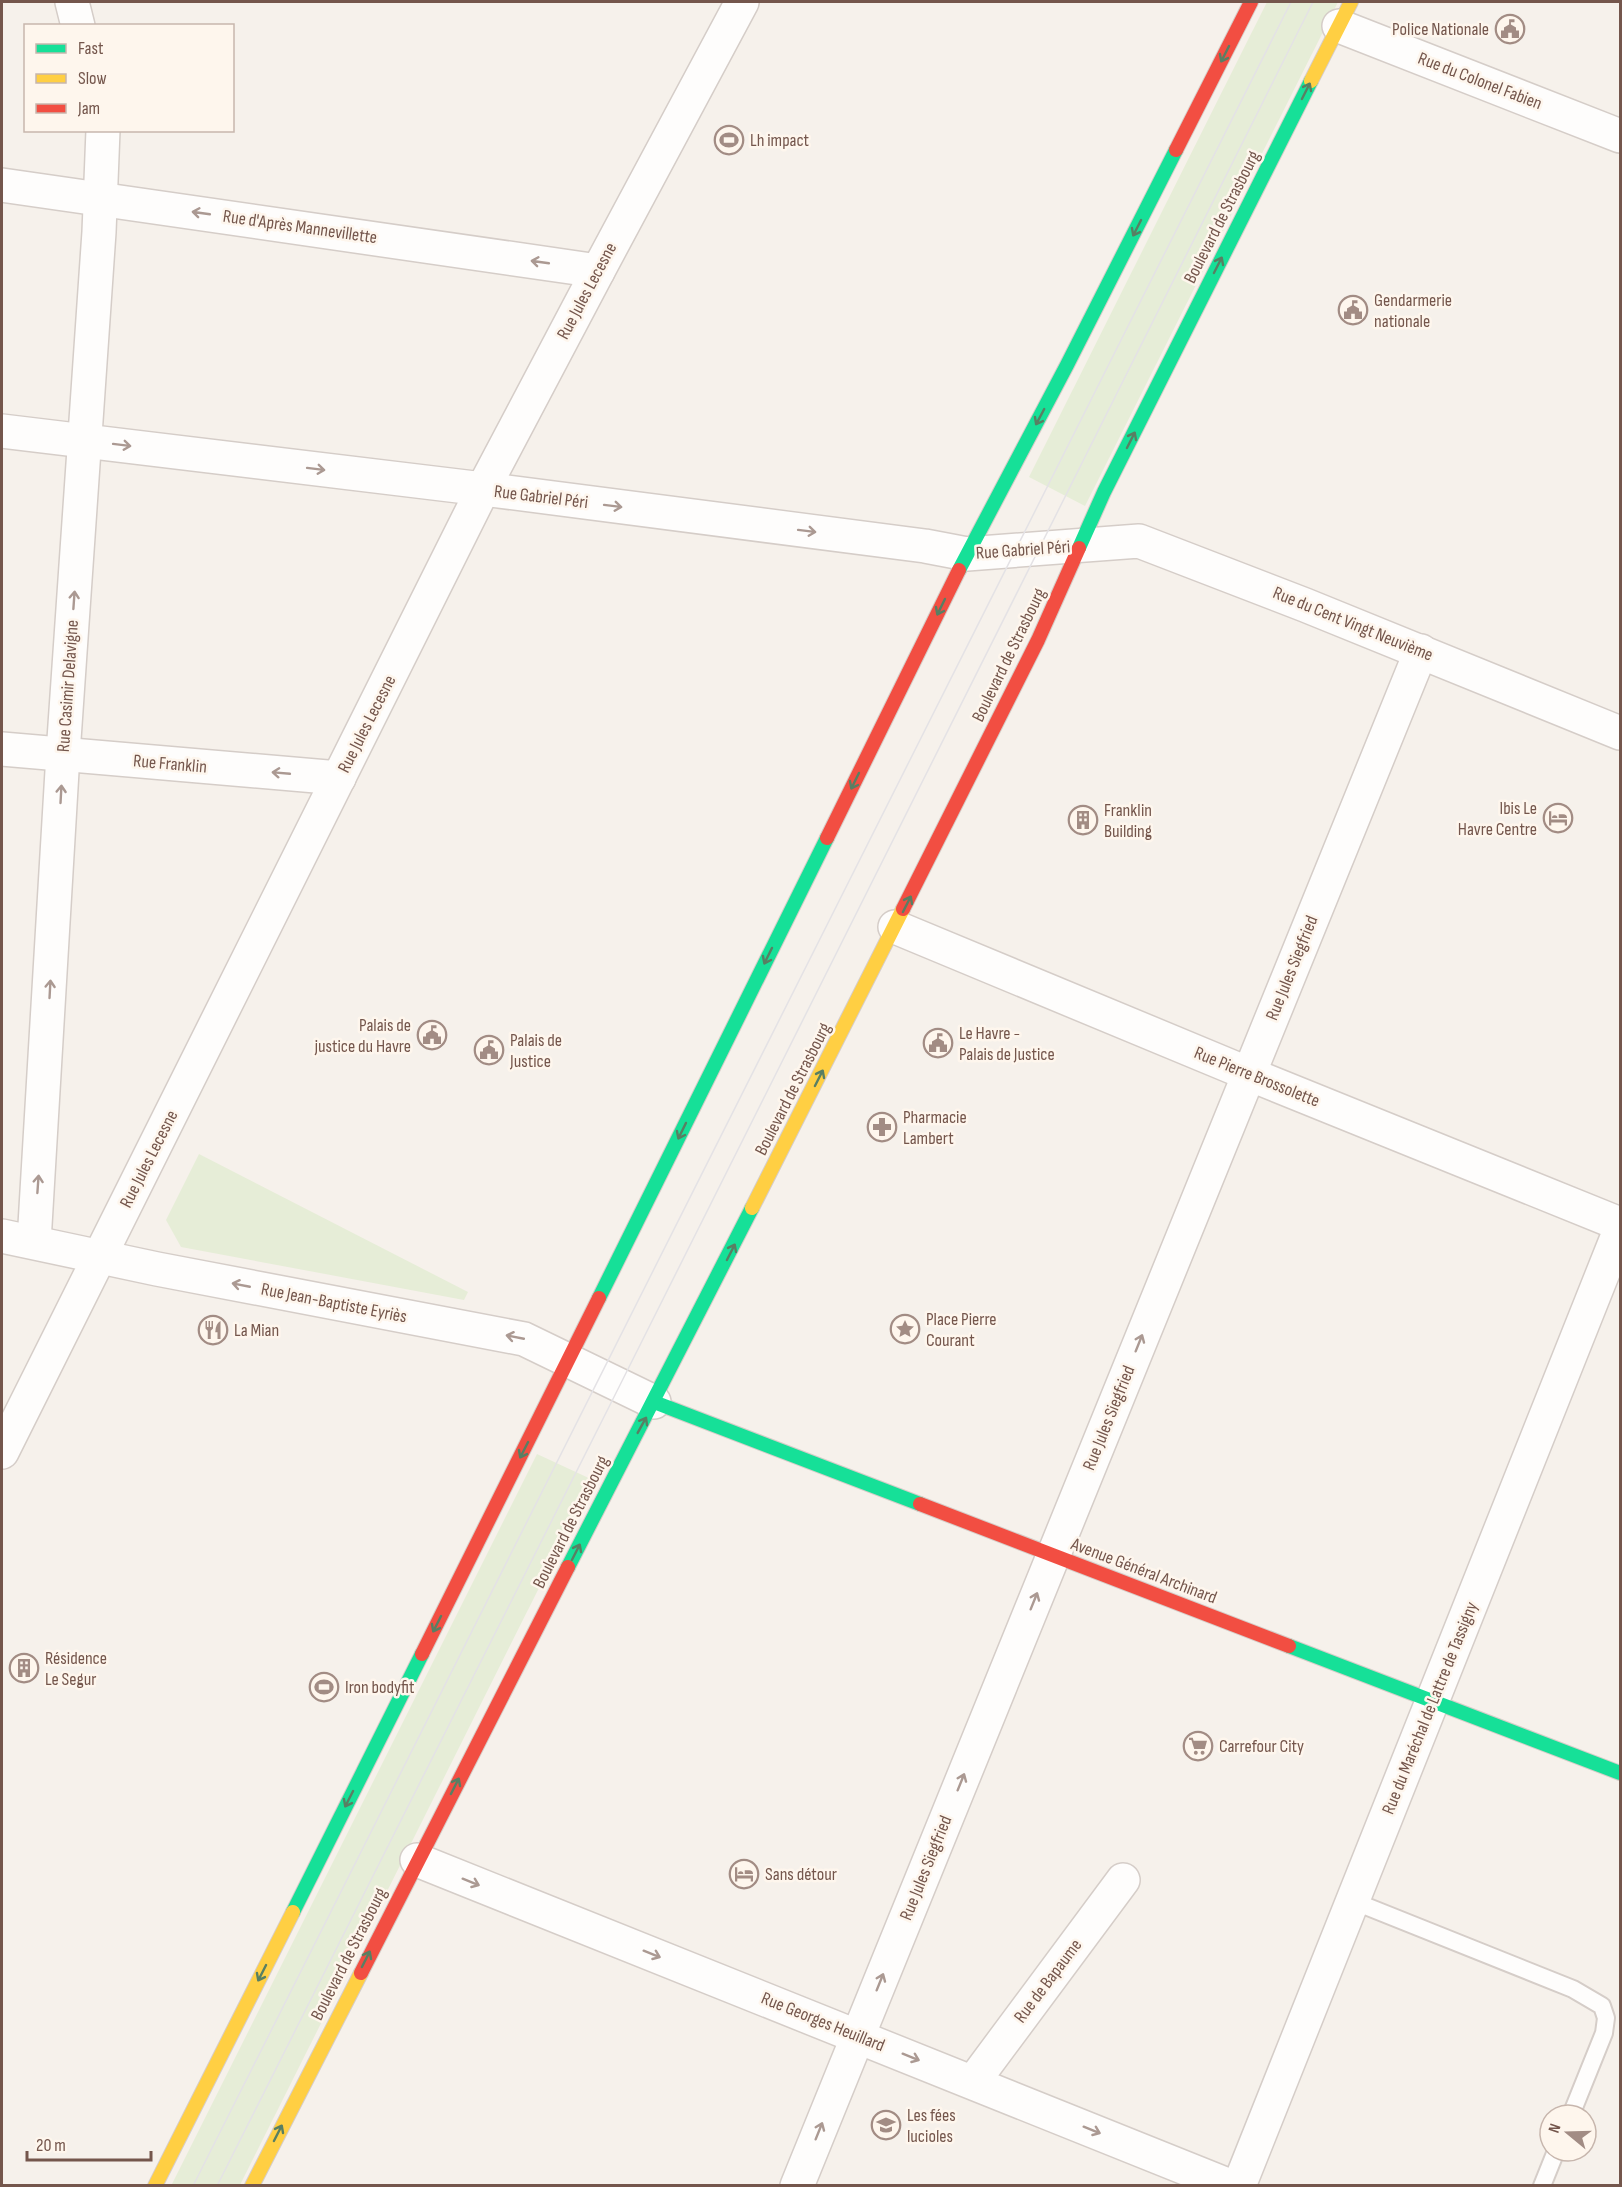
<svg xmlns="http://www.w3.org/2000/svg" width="1622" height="2187" viewBox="0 0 1622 2187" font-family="'Sofia Sans Condensed',sans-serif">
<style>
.green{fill:#e6edd7}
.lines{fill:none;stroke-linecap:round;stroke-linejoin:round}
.lane-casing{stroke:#d5cdc8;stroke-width:20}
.street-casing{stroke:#d5cdc8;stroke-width:36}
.fast-casing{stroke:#d6cdc8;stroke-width:16}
.slow-casing{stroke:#d6cdc8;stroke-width:16}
.jam-casing{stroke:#d6cdc8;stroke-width:16}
.lane{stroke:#fefdfc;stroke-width:16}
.street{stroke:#fefdfc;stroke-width:33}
.fast{stroke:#16e098;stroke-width:14}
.slow{stroke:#ffcf43;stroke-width:14}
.jam{stroke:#f24e42;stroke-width:14}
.tram{stroke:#e4e2e5;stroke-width:1.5}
.oneway{stroke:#587f63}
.oneway2{stroke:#ab9992}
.labels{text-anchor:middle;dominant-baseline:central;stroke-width:5;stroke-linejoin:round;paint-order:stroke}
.poi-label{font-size:18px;fill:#74564c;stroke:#fef6ed;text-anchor:start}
.street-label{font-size:18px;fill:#74564c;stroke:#fef6ed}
</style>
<rect width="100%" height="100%" fill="#f6f1eb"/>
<g class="green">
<path d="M1267,2H1338L1085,506L1029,477Z"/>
<path d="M199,1154L468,1292L464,1300L181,1247L166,1220Z"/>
<path d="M537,1454L593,1480L240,2185L171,2186Z"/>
</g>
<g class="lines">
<g class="lane-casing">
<g id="lane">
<path d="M1353,1901L1573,1989L1602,2006L1606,2018L1604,2033L1571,2115"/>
<path d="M1542,2186L1556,2151"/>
</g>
</g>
<g class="street-casing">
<g id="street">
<path d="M72,2L78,26"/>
<path d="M1339,26L1620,136"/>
<path d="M2,185L598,271"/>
<path d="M2,431L483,489L925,546L967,554L1139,541L1305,605L1620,733"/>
<path d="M2,749L339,778"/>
<path d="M895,927L1249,1074L1620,1224"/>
<path d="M2,1236L157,1269L524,1339L654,1402"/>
<path d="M34,1242L63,754L99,232L103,130"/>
<path d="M2,1452L483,489L598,271L742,2"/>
<path d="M417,1860L1230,2186"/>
<path d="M973,2082L1123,1880"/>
<path d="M797,2186L1421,651"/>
<path d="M1239,2186L1620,1230"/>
</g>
</g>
<g class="fast-casing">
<g id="fast">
<path d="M1079,548L1104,492L1311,81"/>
<path d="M959,570L1067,365L1176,150"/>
<path d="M599,1298L827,838"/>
<path d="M654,1402L920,1504"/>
<path d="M568,1567L752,1208"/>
<path d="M1289,1646L1620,1773"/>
<path d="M293,1912L422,1654"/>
</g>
</g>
<g class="slow-casing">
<g id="slow">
<path d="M1311,81L1351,2"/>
<path d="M752,1208L903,909"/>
<path d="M155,2186L293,1912"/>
<path d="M252,2186L361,1973"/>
</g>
</g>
<g class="jam-casing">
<g id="jam">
<path d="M1176,150L1251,2"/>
<path d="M827,838L959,570"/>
<path d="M903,909L1038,640L1079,548"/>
<path d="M920,1504L1289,1646"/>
<path d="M422,1654L599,1298"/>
<path d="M361,1973L568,1567"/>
</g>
</g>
<use href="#lane" class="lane"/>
<use href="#street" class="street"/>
<use href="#fast" class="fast"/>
<use href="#slow" class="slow"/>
<use href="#jam" class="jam"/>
<g class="tram">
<path d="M193,2186L1291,2"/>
<path d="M217,2186L620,1385L1313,2"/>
</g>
</g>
<defs><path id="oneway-shaft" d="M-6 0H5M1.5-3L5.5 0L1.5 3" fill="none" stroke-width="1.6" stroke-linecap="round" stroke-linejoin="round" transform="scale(1.5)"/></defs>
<g class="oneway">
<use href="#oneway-shaft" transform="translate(1225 54) rotate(117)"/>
<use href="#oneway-shaft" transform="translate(1306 91) rotate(-63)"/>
<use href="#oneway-shaft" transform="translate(1137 228) rotate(117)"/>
<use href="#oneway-shaft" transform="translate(1218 265) rotate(-63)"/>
<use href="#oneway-shaft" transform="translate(1040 417) rotate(118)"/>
<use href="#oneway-shaft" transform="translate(1131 440) rotate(-63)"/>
<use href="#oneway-shaft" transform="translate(941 607) rotate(116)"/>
<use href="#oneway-shaft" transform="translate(855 781) rotate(116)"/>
<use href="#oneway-shaft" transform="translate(907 904) rotate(-63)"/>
<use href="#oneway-shaft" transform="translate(768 956) rotate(116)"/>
<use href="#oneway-shaft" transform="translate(819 1078) rotate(-63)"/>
<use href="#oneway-shaft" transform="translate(682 1131) rotate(116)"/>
<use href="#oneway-shaft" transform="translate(731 1252) rotate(-63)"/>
<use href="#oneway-shaft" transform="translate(642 1425) rotate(-61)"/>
<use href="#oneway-shaft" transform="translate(524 1450) rotate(117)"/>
<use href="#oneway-shaft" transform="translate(576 1552) rotate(-63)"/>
<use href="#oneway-shaft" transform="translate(437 1624) rotate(117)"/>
<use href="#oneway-shaft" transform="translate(455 1786) rotate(-63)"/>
<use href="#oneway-shaft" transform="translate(349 1799) rotate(117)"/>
<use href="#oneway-shaft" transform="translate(366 1959) rotate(-63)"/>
<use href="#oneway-shaft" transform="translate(262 1973) rotate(117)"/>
<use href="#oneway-shaft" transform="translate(278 2133) rotate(-63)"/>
</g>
<g class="oneway2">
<use href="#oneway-shaft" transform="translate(201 213) rotate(-172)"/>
<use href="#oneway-shaft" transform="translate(540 262) rotate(-172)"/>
<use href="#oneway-shaft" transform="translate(122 445) rotate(7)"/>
<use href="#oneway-shaft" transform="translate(316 469) rotate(7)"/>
<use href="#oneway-shaft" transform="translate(613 506) rotate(7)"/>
<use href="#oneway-shaft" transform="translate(807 531) rotate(7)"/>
<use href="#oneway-shaft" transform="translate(74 600) rotate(-86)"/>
<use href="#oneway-shaft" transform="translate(281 773) rotate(-175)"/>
<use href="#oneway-shaft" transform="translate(61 794) rotate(-87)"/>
<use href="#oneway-shaft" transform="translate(50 989) rotate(-87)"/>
<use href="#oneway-shaft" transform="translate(38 1184) rotate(-86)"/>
<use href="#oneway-shaft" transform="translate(241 1285) rotate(-169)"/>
<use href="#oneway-shaft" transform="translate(515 1337) rotate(-169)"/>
<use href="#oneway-shaft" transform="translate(1139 1343) rotate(-68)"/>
<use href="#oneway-shaft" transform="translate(1034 1601) rotate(-68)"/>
<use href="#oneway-shaft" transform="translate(961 1782) rotate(-68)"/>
<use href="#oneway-shaft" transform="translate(471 1882) rotate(22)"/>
<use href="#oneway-shaft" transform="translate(652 1954) rotate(22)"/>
<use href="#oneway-shaft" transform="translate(880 1982) rotate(-68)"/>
<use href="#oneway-shaft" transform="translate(911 2057) rotate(22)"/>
<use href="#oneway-shaft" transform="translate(1092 2130) rotate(22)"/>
<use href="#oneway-shaft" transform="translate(819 2131) rotate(-68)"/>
</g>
<defs>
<g id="civic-ring" transform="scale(1.5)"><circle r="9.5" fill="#fef6ed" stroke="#a28c84" stroke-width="1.5"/><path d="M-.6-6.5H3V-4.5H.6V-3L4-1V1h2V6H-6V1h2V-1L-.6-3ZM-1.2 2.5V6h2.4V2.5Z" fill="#a28c84"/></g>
<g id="stadium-ring" transform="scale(1.5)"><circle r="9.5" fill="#fef6ed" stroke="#a28c84" stroke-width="1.5"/><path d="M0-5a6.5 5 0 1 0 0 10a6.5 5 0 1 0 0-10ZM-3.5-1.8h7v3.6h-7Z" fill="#a28c84"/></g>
<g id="hotel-ring" transform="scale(1.5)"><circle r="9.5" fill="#fef6ed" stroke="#a28c84" stroke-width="1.5"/><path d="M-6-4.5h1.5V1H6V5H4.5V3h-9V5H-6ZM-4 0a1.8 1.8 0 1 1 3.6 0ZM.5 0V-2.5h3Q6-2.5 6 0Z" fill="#a28c84"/></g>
<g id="building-ring" transform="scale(1.5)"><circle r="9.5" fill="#fef6ed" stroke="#a28c84" stroke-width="1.5"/><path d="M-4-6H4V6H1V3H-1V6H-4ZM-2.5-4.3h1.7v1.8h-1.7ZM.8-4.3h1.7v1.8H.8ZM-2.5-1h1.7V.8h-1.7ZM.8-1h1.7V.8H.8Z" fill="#a28c84"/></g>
<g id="pharmacy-ring" transform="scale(1.5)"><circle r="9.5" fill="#fef6ed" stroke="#a28c84" stroke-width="1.5"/><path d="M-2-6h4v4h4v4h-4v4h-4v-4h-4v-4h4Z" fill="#a28c84"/></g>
<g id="sight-ring" transform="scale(1.5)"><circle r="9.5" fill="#fef6ed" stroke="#a28c84" stroke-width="1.5"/><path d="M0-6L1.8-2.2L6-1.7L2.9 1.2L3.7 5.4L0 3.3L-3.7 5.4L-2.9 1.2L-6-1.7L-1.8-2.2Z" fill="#a28c84"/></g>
<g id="restaurant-ring" transform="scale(1.5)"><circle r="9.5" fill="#fef6ed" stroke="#a28c84" stroke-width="1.5"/><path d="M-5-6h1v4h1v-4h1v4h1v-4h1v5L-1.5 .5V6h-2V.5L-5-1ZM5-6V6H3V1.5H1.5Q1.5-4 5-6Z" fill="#a28c84"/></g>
<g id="supermarket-ring" transform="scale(1.5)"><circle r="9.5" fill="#fef6ed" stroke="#a28c84" stroke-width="1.5"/><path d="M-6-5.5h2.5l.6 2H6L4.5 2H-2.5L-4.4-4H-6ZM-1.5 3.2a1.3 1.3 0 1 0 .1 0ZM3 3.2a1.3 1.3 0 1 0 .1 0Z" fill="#a28c84"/></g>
<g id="school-ring" transform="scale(1.5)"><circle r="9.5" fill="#fef6ed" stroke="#a28c84" stroke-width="1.5"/><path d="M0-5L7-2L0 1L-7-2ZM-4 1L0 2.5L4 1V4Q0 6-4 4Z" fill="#a28c84"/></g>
</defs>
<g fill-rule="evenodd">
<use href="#civic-ring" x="1510" y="29"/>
<use href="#stadium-ring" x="729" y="140"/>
<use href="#civic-ring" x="1353" y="310"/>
<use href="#hotel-ring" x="1558" y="818"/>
<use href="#building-ring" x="1083" y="820"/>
<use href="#civic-ring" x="432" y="1035"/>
<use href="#civic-ring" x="938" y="1043"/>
<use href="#civic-ring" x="489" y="1050"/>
<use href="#pharmacy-ring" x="882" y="1127"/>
<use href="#sight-ring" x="905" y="1329"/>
<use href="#restaurant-ring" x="213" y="1330"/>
<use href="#building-ring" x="24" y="1668"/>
<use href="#stadium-ring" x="324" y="1687"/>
<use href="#supermarket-ring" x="1198" y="1746"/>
<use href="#hotel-ring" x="744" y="1874"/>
<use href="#school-ring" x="886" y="2125"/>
</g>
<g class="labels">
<g class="poi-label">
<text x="1489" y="29" text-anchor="end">Police Nationale</text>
<text x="750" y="140">Lh impact</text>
<text x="1374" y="300">Gendarmerie<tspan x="1374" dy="21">nationale</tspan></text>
<text x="1537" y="808" text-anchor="end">Ibis Le<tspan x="1537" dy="21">Havre Centre</tspan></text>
<text x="1104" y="810">Franklin<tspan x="1104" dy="21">Building</tspan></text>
<text x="411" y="1025" text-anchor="end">Palais de<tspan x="411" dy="21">justice du Havre</tspan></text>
<text x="959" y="1033">Le Havre -<tspan x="959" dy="21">Palais de Justice</tspan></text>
<text x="510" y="1040">Palais de<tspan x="510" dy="21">Justice</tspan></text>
<text x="903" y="1117">Pharmacie<tspan x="903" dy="21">Lambert</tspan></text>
<text x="926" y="1319">Place Pierre<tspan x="926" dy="21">Courant</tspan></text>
<text x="234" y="1330">La Mian</text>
<text x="45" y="1658">Résidence<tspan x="45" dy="21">Le Segur</tspan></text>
<text x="345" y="1687">Iron bodyfit</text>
<text x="1219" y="1746">Carrefour City</text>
<text x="765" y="1874">Sans détour</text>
<text x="907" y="2115">Les fées<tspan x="907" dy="21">lucioles</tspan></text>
</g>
<g class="street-label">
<text transform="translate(1480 81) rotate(21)">Rue du Colonel Fabien</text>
<text transform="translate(1222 217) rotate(-63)">Boulevard de Strasbourg</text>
<text transform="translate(300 227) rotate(8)">Rue d'Après Mannevillette</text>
<text transform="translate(587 291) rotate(-62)">Rue Jules Lecesne</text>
<text transform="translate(541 497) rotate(7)">Rue Gabriel Péri</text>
<text transform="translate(1023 550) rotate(-4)">Rue Gabriel Péri</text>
<text transform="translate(1353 624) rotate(22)">Rue du Cent Vingt Neuvième</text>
<text transform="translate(1009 655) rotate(-64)">Boulevard de Strasbourg</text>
<text transform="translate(68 686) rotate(-86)">Rue Casimir Delavigne</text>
<text transform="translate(367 724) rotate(-63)">Rue Jules Lecesne</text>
<text transform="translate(170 764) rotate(5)">Rue Franklin</text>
<text transform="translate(1292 968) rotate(-68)">Rue Jules Siegfried</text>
<text transform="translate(1257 1077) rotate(22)">Rue Pierre Brossolette</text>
<text transform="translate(793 1089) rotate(-63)">Boulevard de Strasbourg</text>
<text transform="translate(149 1159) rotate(-63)">Rue Jules Lecesne</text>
<text transform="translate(334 1303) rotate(11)">Rue Jean-Baptiste Eyriès</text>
<text transform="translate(1109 1418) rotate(-68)">Rue Jules Siegfried</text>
<text transform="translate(571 1522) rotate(-63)">Boulevard de Strasbourg</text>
<text transform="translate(1144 1571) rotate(21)">Avenue Général Archinard</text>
<text transform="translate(1430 1708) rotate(-68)">Rue du Maréchal de Lattre de Tassigny</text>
<text transform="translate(926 1868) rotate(-68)">Rue Jules Siegfried</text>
<text transform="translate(349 1954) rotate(-63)">Boulevard de Strasbourg</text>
<text transform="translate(1048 1981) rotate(-53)">Rue de Bapaume</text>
<text transform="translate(823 2022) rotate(22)">Rue Georges Heuillard</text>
</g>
</g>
<rect width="1622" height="2187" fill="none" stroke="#74564c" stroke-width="6"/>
<rect x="24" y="24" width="210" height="108" fill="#fef6ed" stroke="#c7b6ad" stroke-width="1.5"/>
<rect x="36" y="44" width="30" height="9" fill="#16e098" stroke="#c7b6ad" stroke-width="1.5"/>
<text x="78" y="54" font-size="18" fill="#74564c">Fast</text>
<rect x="36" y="74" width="30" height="9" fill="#ffcf43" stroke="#c7b6ad" stroke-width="1.5"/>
<text x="78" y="84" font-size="18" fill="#74564c">Slow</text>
<rect x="36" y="104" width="30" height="9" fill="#f24e42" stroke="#c7b6ad" stroke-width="1.5"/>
<text x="78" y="114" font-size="18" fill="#74564c">Jam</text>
<g transform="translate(1568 2133) rotate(289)"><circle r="28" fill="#fef6ed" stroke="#c7b6ad" stroke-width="1.5"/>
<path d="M0-4.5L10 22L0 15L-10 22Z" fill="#a28c84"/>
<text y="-9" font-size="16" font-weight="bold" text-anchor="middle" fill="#74564c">N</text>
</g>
<path d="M27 2151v9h124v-9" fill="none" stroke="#74564c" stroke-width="3"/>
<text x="36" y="2151" font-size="18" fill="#74564c" stroke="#fef6ed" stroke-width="4.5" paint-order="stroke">20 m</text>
</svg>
